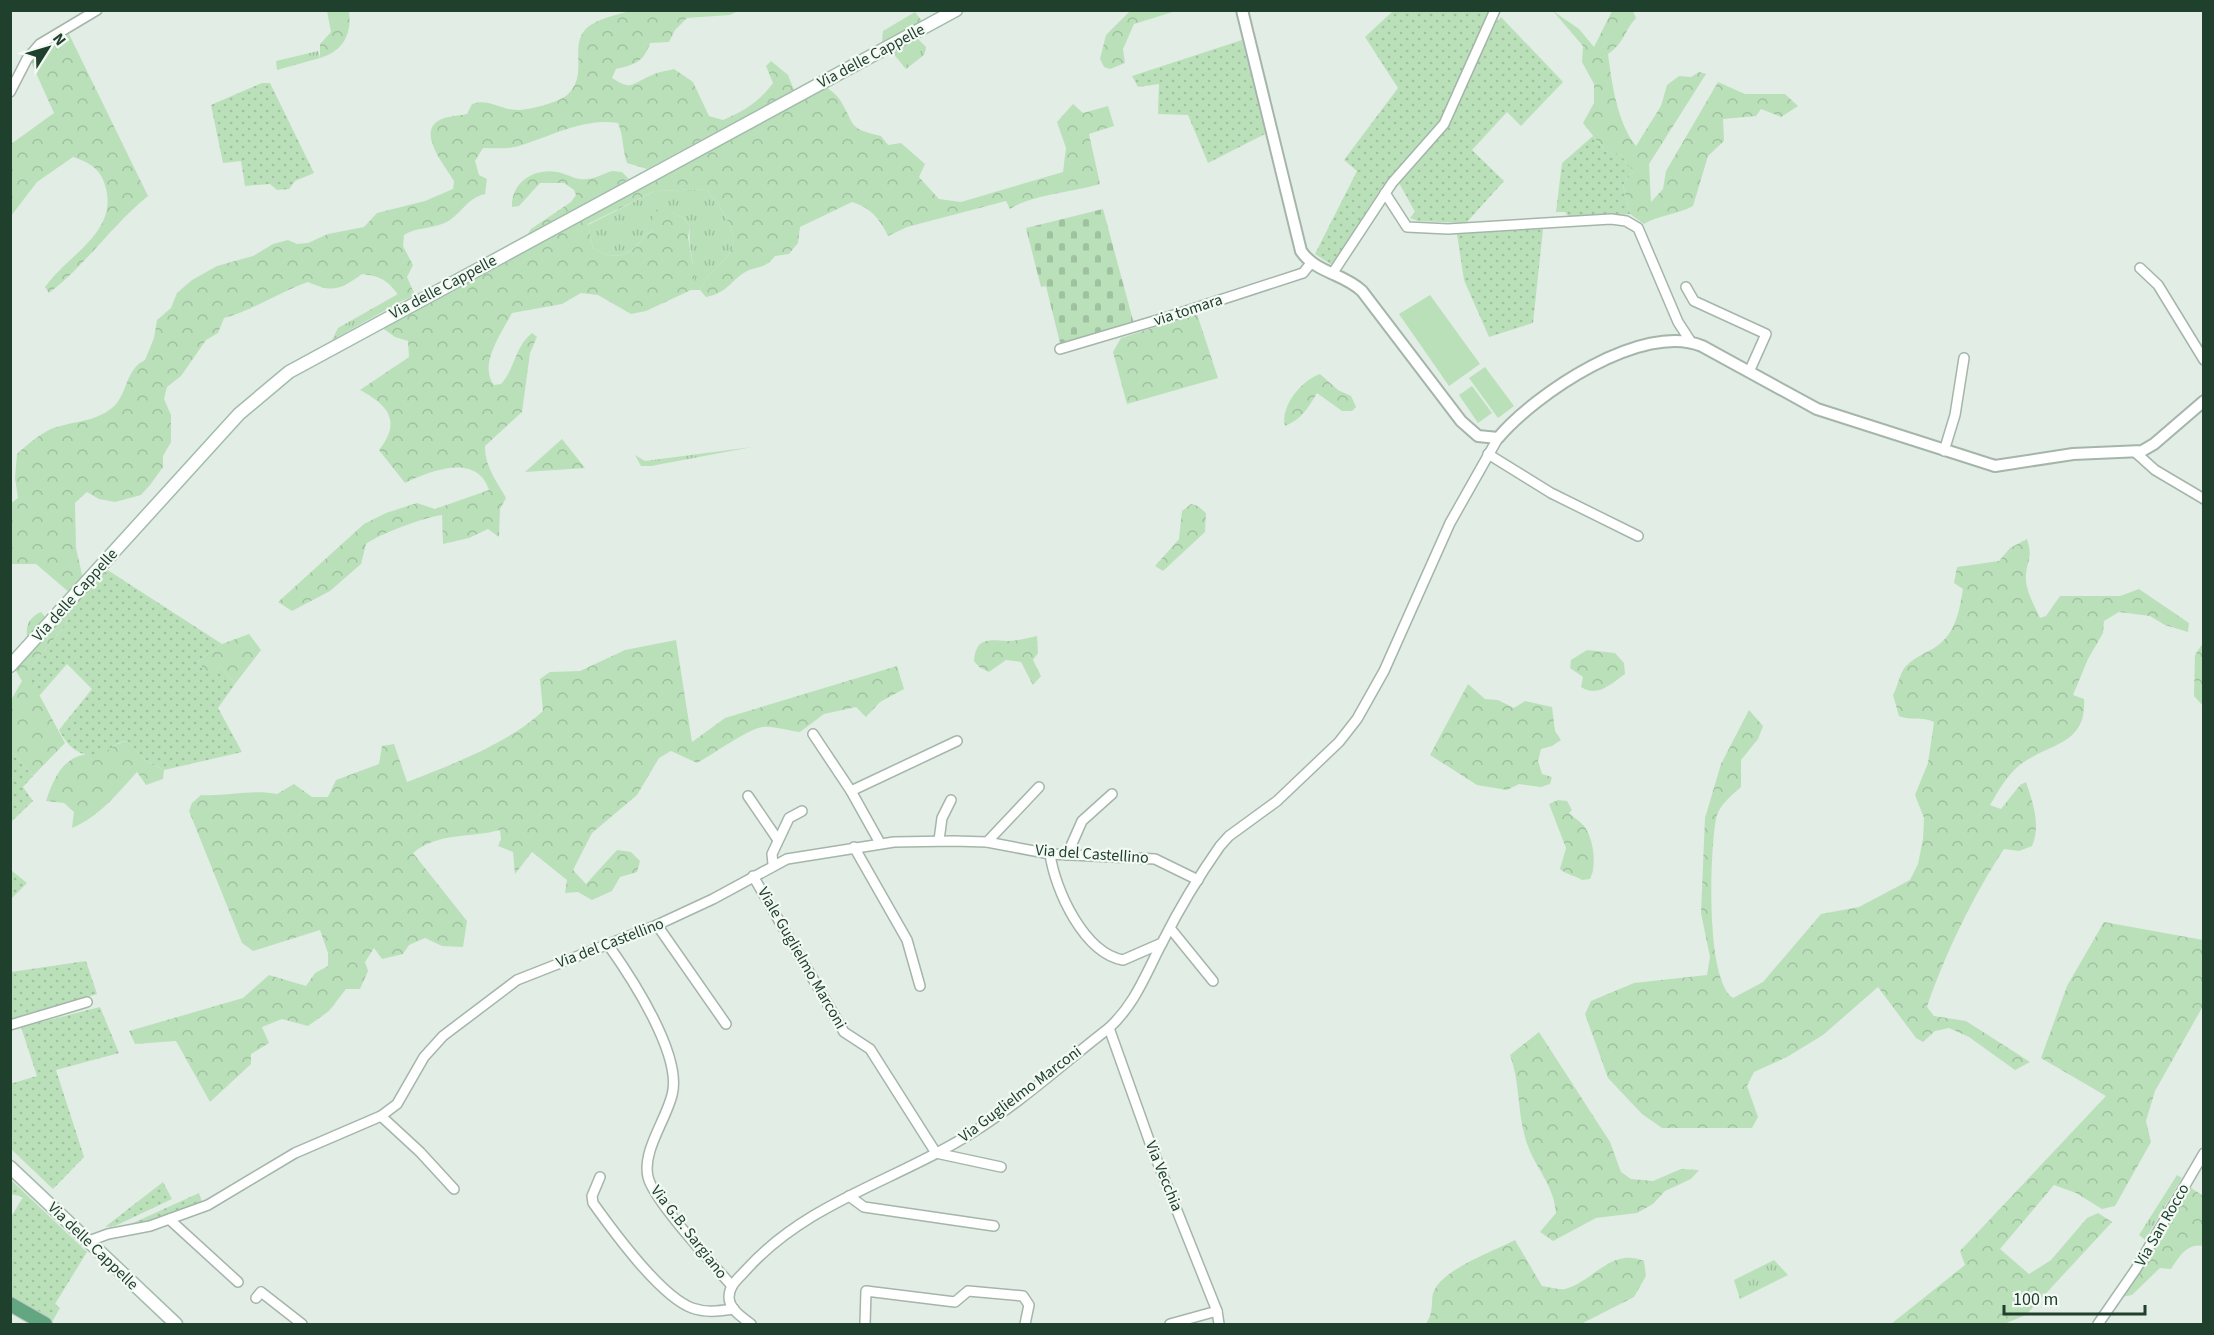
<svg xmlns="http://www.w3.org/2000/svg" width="2214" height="1335" viewBox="0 0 2214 1335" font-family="'Source Sans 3',sans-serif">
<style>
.grass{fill:url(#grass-tufts)}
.forest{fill:url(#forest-crowns)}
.cemetery{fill:url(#cemetery-stones)}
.garden{fill:url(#garden-dots)}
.pitch{fill:#bae0b9}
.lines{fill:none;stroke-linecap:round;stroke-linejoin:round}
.minor-casing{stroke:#a4b6aa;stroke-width:12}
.tertiary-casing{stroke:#a4b6aa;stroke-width:14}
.secondary-casing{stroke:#a2bdac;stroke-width:15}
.primary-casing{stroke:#c1cac4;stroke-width:16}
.minor{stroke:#fff;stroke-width:9}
.tertiary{stroke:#fff;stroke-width:10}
.secondary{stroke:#fff;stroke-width:12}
.primary{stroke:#63a682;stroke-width:14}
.labels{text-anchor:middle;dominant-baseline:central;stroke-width:4.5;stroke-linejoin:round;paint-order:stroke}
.street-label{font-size:16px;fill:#20402e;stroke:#f3f9f4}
</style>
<defs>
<pattern id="grass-tufts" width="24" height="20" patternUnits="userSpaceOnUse" patternTransform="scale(1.5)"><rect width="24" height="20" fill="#bae0b9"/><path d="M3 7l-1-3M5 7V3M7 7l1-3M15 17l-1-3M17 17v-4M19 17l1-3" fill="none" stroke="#a0c19f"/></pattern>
<pattern id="forest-crowns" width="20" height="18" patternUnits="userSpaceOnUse" patternTransform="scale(1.5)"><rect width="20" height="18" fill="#bae0b9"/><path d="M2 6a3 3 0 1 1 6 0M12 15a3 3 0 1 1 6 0" fill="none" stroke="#a0c19f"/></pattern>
<pattern id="cemetery-stones" width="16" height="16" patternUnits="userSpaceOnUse" patternTransform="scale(1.5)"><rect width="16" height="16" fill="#bae0b9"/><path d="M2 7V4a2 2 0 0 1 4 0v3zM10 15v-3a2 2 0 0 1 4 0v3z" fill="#a0c19f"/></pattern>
<pattern id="garden-dots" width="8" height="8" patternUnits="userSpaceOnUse" patternTransform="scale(1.5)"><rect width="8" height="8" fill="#bae0b9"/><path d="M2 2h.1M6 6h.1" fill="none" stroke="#a0c19f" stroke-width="1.8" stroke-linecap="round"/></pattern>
</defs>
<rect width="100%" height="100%" fill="#e2ede5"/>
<g class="grass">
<path d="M916,37L926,47L924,55L906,69L891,51Z"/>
<path d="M318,51L320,58L277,70L276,61Z"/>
<path d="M706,189C718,204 746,237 727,257C716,268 707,275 700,290H691C698,268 687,250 690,227L684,218L672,213L654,231L645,234C634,256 613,262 593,248L588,225L655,191Z"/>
<path d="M398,294L402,301L332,340L338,328Z"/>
<path d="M752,447L651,466H641L635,455L645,461Z"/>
<path d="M41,612L47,619L28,640C24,627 29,617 41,612Z"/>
<path d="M2177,1175L2182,1178L2145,1240L2139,1235Z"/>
<path d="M1774,1260L1788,1275L1740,1299L1734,1280Z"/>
</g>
<g class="forest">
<path d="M327,11H349C352,33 344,51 320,58V44L331,32Z"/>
<path d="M630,11H738L730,15L687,18L675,30L669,42L650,43C644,62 634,65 616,69L612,78C632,91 631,84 650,76C657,72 666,71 674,69L693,82L709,116L723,120C744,111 759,102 773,83L766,66L771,61L788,75L794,90L647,169L627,163C622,149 624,137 618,123C583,117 548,138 515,147C505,149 493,148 483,148L475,161L479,175L487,179L485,194C468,198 463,211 450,220C434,230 418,226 404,235L403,246L413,265L407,277L415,295L402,301C391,283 383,276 362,274C340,290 333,293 308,282C279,292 254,310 224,318L218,333L206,340L181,376L167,387L164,399L171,415V442L163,456V467L150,485L141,495L115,502L99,499L87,492L75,503L76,548L83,579L70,593L36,564H11L10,504L18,498L15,478L17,454C27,445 38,435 51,429C71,421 93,423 112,408C128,395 125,369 145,360L154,338L157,320L171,308L177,293L192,280L217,266L253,256L273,244L288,240L297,244L308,243L328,234L364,227L377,213L425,201L453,189L454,181C447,168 417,134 438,121C446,116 458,116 467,114L472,104C488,98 501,110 517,110C529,110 556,103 566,96C589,76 570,50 584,31C594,19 616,15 630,11Z"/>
<path d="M1130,11H1176L1134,24L1123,49L1125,63L1110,69L1104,67L1100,59L1106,35Z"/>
<path d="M1553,11L1579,29L1594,47L1612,11H1633L1636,18C1622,34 1626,41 1608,54C1612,84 1617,122 1636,146L1661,106L1667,85L1679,76L1691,77L1699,72L1706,74L1649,164L1651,202L1663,189L1666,171L1718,82L1745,94H1785L1798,106L1781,117L1761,109L1756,116L1723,119L1724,141L1708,156L1693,206C1677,215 1658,215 1644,224L1630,214L1623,185L1633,171L1620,154L1605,151L1583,123L1594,103V84L1582,62L1583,46Z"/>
<path d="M915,12L922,21L882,43L883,31Z"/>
<path d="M68,32L148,196C112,225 86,265 49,293L45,287C68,254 122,231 104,182C99,168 87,161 73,157L37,182L11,216V144L54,113L31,62L40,50Z"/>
<path d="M825,86C830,90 837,95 840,100C856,125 846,128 881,136L888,145L901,143L925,164L919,177L939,199L961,202L1063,172L1066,148L1057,122L1073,104L1083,113L1108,106L1114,126L1089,134L1100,184C1074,192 1030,195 1010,209L1006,201L907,227L888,236C880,219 870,207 852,202L800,227L798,243L789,254L775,256C762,272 756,264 742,274C729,284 724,294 706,297L700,290C707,275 716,268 727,257C746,237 718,204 706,189L655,191L588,224L593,248C614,262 634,256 645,234L654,231L652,220L656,210L666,207L672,213L684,218L690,227L688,237L695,278L691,290L646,311L631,314L598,295L581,293L562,304L512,313C502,332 478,365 494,385L501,384C515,369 515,346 532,333L537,337L530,353L522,412L485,446C484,465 497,482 506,498L500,509L499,537L488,529L469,538L443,544L442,515C425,517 379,534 366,544L361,564L330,591L292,611L278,602L364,524L386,513L417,503L435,509L489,490C477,453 432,470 405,483L379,450C402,421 388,405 360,390L409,357L408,341L395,337L381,327Z"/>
<path d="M612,171L622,172L629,179L528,234L531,229L571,202L576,195L574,190L564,183H540L519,206L512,207C511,183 533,168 557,172C565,173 572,178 580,179C591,181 602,174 612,171Z"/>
<path d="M1197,314L1218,378L1127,404L1113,352L1121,338Z"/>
<path d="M1320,374L1338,390L1351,396L1356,407L1352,411H1342L1317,393C1308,408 1302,419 1285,426C1280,406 1302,380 1320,374Z"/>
<path d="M562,439L585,468L525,472Z"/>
<path d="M1191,504L1198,506L1206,513L1205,532L1163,571L1155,566L1179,539L1182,511Z"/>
<path d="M2027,539C2034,560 2025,561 2026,581C2027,593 2035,607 2040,618L2046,616L2060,596H2120L2139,589L2189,623L2188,632L2165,625L2150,616L2119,612L2104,621L2103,633L2088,659L2073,695L2084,699C2087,745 2050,743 2021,764C2007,775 1999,790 1990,805L2001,809L2020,785L2026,782C2033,803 2041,825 2032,846L2019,851L2004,849C1975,892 1943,958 1927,1007L1934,1016L1966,1021L2030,1062L2015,1070L1969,1037L1949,1028L1935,1031L1923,1042L1916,1038L1878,987L1823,1035L1787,1057L1754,1072L1747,1086L1758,1117L1752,1128H1662L1642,1114L1608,1078L1585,1014L1591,1001L1634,983L1707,975L1710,957L1701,913L1705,818L1721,764L1749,710L1763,726L1758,739L1741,760V787C1732,795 1718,806 1716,819C1710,851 1705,980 1733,998L1763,982L1821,914L1859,907L1910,880L1918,864L1923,839L1924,818L1915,795L1928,763L1934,722C1922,716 1911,721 1899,716L1893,695C1898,686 1900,672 1906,666C1915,657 1924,654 1934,648C1955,635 1959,613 1963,589L1954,583L1957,567L1999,561L2010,548Z"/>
<path d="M65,614L67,623L27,672L65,743L33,776L12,753L11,700L22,681L15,669Z"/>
<path d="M249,634L261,650L235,684L221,667L207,674L198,661L222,644Z"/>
<path d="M1037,636L1038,653L1033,660L1041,676L1033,685L1021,662L1006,660L989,672L979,667L974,661C976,636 990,640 1008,641C1017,641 1028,638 1037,636Z"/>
<path d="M676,640L692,742L725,718L897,666L904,689L880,702L866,717L856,707L824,714L800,732C789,731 774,726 763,727C749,728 712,755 697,763L671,751L659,758L637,795L592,833L573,870L586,884L617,850L631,852L640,861L637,872L620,877L612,891L592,900L578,892L565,893L567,880L532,852L515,874L513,852L498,846L501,839L500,830C471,838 438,832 413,853L467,921L463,947L442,946L425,938L409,945L403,954L382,959L374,948L365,962L368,971L360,989H346L329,1011L308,1026L282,1019L262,1027L269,1043L251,1054V1064L210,1102L176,1041L135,1044L129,1031L243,998L269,975L306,986L315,973L328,966V953L320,930L253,951L242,943L189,811L192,803L201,795C227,797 252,789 277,794L294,784L312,797H328L336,780L379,764L382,746L394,744L407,782C451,765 509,743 543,711L540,679L550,672L580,671L625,650Z"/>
<path d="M2203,643V706L2194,696L2195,655Z"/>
<path d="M1587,650L1615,653L1624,663L1625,674C1611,684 1597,698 1581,687L1583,677L1570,668L1571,660Z"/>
<path d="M1468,684L1485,699L1498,700L1514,708L1525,701L1552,707L1555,731L1561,740L1552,746L1541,749L1538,761L1542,774L1552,777L1550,784L1541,787L1519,784L1507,790L1477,785L1430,755Z"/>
<path d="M127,741L145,760L164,770L163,779L146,785L137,772C118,793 99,817 72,828L74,812L64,803L46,801C52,783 61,759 83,755C89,753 95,755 102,752C112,749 115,743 127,741Z"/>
<path d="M1558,800L1567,801L1572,810L1569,813C1573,817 1580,821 1584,826C1594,839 1597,866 1590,879L1582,880C1574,875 1567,875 1560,869L1566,848L1549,804Z"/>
<path d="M2104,922L2203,940V1006L2155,1091L2146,1121L2151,1142L2115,1206L2102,1209L2076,1193L2054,1185L2000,1249L2029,1274L2051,1260L2087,1218L2098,1213L2112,1222L2026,1315L2004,1324H1891L1965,1265L1960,1251L2106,1096L2041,1058L2067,986Z"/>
<path d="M1539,1032L1610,1142L1621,1172L1631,1179L1653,1181L1681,1169L1699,1170L1691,1179L1665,1191L1653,1204L1637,1213L1596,1218L1553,1241L1540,1232L1556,1213C1554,1183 1532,1165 1525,1137C1517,1109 1520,1082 1510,1055Z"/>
<path d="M2190,1187L2203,1196V1246C2187,1243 2179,1257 2171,1269L2160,1268L2132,1295L2122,1297Z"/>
<path d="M1515,1240L1542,1286C1549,1287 1558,1290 1565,1289C1593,1282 1611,1247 1644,1261L1646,1276L1634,1297L1581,1324H1426C1436,1308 1429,1299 1435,1289C1446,1268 1494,1251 1515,1240Z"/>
</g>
<path class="cemetery" d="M1103,209L1134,324L1060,343L1046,286L1041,287L1026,228Z"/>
<g class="garden">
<path d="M1393,11H1491L1441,122L1382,187L1332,265L1315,254L1357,171L1344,160L1398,88L1365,37Z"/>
<path d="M1501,17L1563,82L1521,126L1507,112L1472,150L1504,181L1466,223L1418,221L1410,218L1415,212L1398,181L1449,121L1489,29Z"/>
<path d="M1242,40L1265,134L1208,163L1188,115L1158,114L1159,84L1138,87L1132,76Z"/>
<path d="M262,83H270L314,173L295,181L289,189L277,190L270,184L245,186L241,161L223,163L211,105Z"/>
<path d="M1593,136L1605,151L1620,154L1633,171L1623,185L1630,214L1570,218L1565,212H1556L1562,163Z"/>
<path d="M1543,229L1533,323L1489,337L1464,280L1457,234Z"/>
<path d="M106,569L222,644L198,661L207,673L221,667L235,684L218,708L242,752L164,770L145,760L127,741C116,742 114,747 106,751C84,762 68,748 59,730L92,689L67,664L39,696L27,672L67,623L65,614Z"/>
<path d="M11,731L13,733L12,753L33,776L23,787L33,801L11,822Z"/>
<path d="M11,870L27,883L11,899Z"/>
<path d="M86,961L97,994L11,1019V972Z"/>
<path d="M100,1007L119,1053L56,1070L84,1157L53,1189L11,1149V1081L13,1083L37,1076L21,1027Z"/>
<path d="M10,1179L87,1252L55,1304L60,1308L52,1322L11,1297V1217L23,1197L11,1194Z"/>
<path d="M163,1182L172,1199L115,1226L105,1227Z"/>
<path d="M199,1193L202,1203L155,1220L122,1228Z"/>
</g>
<g class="pitch">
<path d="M1430,295L1480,364L1449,386L1399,314Z"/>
<path d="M1485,367L1514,406L1498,418L1469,378Z"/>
<path d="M1472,386L1492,413L1478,423L1459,395Z"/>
</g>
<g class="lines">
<g class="minor-casing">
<g id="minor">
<path d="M10,92L27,59L40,44L97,10"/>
<path d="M1385,193L1407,227L1448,229L1611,219L1626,221L1638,228L1678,322L1691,342"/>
<path d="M2140,268L2158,285L2204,360"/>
<path d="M1332,274L1392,183L1444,124L1495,10"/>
<path d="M1686,287L1694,301L1766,334L1749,372"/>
<path d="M1060,349L1171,316L1303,273L1311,263"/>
<path d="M1944,451L1955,415L1964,358"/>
<path d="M2135,452L2155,470L2204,499"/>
<path d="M1488,454L1551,493L1638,536"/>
<path d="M813,734L851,791L880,843"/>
<path d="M851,791L957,741"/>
<path d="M748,796L778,840"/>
<path d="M939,840L942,818L951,800"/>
<path d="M987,842L1039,787"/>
<path d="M854,847L907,940L920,986"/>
<path d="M1050,854C1055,890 1084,953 1123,960L1162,943"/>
<path d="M1067,855L1082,821L1112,794"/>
<path d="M773,864L772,854L789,818L802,811"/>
<path d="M753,876L844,1032L870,1049L936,1153L1001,1167"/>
<path d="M657,925L726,1024"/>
<path d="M1170,928L1213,981"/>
<path d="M609,946C631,977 683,1056 672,1095C666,1120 642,1151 648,1177C653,1200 714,1265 732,1286"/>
<path d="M10,1025L87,1002"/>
<path d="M1109,1028L1150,1143L1217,1311L1219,1324"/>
<path d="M381,1116L420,1152L454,1189"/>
<path d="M600,1177L592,1196L593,1203C613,1231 660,1296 692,1308C706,1313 719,1311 734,1309"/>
<path d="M849,1196L864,1207L994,1226"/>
<path d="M169,1219L238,1282"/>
<path d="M89,1241L108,1234L150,1226L208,1205L295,1153L381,1116L397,1104L424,1057L443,1036L517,980L657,925L713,899L787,859L894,842L954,841L987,842L1050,854L1155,859L1198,880"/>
<path d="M256,1298L261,1292L302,1324"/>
<path d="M751,1324C742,1317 729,1309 729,1297C729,1285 739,1278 746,1270C808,1201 899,1180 975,1131C1022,1101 1065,1062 1109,1028C1136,1003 1146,973 1163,941C1179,909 1199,876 1220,846L1229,836L1277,801L1339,742L1357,719L1384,671L1450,523L1498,438"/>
<path d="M865,1324L866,1291L955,1302L968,1291L1023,1296L1029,1305L1025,1324"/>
<path d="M1170,1324L1217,1311"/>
<path d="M2098,1324L2136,1269L2204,1153"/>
</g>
</g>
<g class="tertiary-casing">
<path id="tertiary" d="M1242,10L1301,251C1316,273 1343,273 1362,291L1461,421L1478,436L1498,438C1535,394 1643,321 1702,346L1817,409L1995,466L2073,454L2142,451L2154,444L2204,401"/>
</g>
<g class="secondary-casing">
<g id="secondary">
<path d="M10,666L239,414L289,372L956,10"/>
<path d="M10,1167L176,1324"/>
</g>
</g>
<g class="primary-casing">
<path id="primary" d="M10,1304L45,1324"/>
</g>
<use href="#minor" class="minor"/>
<use href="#tertiary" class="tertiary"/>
<use href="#secondary" class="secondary"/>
<use href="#primary" class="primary"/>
</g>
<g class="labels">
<g class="street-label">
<text transform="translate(871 56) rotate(-28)">Via delle Cappelle</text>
<text transform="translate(443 287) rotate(-28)">Via delle Cappelle</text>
<text transform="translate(1188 310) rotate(-18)">via tomara</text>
<text transform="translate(75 595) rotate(-48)">Via delle Cappelle</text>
<text transform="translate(1092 854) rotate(4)">Via del Castellino</text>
<text transform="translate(610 943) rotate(-21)">Via del Castellino</text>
<text transform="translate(802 958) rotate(60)">Viale Guglielmo Marconi</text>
<text transform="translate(1020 1094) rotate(-37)">Via Guglielmo Marconi</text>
<text transform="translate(1164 1176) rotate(68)">Via Vecchia</text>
<text transform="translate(2162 1225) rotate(-60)">Via San Rocco</text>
<text transform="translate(689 1232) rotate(52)">Via G.B. Sargiano</text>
<text transform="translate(93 1246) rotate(44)">Via delle Cappelle</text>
</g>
</g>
<rect width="2214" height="1335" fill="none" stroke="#20402e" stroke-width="24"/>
<g transform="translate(48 48) rotate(53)" stroke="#f3f9f4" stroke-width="4.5" paint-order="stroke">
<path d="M0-4.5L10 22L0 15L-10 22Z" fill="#20402e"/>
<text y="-9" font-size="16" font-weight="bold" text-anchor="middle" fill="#20402e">N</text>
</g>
<path d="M2004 1305v9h141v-9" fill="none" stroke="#20402e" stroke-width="3"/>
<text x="2013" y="1305" font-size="18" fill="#20402e" stroke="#f3f9f4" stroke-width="4.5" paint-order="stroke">100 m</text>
</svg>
